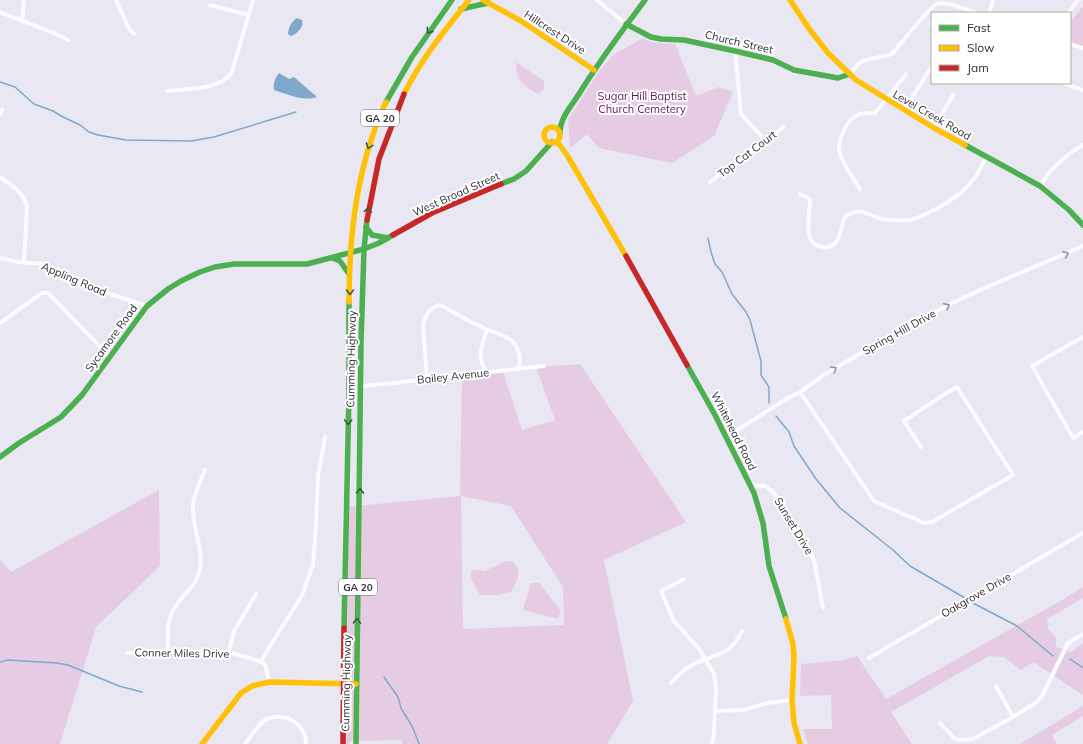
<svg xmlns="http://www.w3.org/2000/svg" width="1083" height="744" viewBox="0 0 1083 744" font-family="Mulish,sans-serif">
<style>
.green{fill:#e6cce2;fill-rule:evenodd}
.water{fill:#7ea9cb}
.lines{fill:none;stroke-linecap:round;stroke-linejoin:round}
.stream{stroke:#7ea9cb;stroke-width:1.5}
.street{stroke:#fcfbfd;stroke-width:4}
.fast{stroke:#4caf50;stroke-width:5.5}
.slow{stroke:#ffc107;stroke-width:5.5}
.jam{stroke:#c62828;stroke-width:5.5}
.oneway{stroke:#395b3e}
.oneway2{stroke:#969499}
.labels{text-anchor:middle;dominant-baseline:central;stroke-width:4;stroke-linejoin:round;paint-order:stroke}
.shield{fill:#fff;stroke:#6d6d72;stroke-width:1}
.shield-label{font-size:10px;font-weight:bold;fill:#2f2e35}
.street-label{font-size:11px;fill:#2f2e35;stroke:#fff}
.park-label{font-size:11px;fill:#621951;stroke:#fff}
</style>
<rect width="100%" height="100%" fill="#e8e7f2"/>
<g class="green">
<path d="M1083,6V47L1070,42V23Z"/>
<path d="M643,38L653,43L675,44L696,96L719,87L733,92L714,136L672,163L599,148L587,134L570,148L568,120L598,73L613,55Z"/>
<path d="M516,62L544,81V89L538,94C523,85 516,81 516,62Z"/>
<path d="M580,364L686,522L604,560L633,701L607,744H402V740L349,741V744H346L345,507L460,496L462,372L502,369L522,430L555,420L536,367ZM461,496L511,506L563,587L564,625L463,629Z"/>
<path d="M159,490L160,566L96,627L60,744H0V560L11,572Z"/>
<path d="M506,561L513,562C523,572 517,581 511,592L498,595H480L471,578V571L476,570L485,571Z"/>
<path d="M531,583H539L561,611L558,619L523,610Z"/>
<path d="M1083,587V598L1047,619L1048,629L1056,638V647L1071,652L1083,643V695L1033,662L1021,670L1004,657L989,656L891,712L912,744H808L803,729H832L831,695L800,696L801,664L845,660L857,656L886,699L1064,599Z"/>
<path d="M1083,706V716L1052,735L1057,744H1020Z"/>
</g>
<g class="water">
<path d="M297,18L302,20C304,27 298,33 291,36L288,34C288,28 292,21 297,18Z"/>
<path d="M279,73L289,79L294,77L317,97C304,102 287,94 274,90C273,84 275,78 279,73Z"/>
</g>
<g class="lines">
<g class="stream">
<path d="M0,82L15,87L34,104L53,111L63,117L80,125L89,132L98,135L126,140L191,141L214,137L296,112"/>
<path d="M708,238L711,252L715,264L722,272L732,294L746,312L750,320L761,361V375L769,387V403"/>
<path d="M776,416L789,432L794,446L816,479L840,508L893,550L910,566L965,598"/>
<path d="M971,602L1017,626L1053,656"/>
<path d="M1070,659L1083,668"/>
<path d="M0,662L8,660L57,663L68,665L119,686L142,692"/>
<path d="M384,677L398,697L401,708L413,728L419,744"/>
</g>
<g class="street">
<path d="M116,0L129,29L134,34"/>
<path d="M597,0L626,24"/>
<path d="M210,5L249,15"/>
<path d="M0,12L54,33L68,40"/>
<path d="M989,13L993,0"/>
<path d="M1068,13L1078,0"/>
<path d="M22,21L24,0"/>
<path d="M931,24H932"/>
<path d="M1070,44L1083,48"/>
<path d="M735,51L741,114L766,141"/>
<path d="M850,74C853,71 855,67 858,64C867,57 882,58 892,54C900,45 929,7 937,4C946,0 967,10 976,13"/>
<path d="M1063,83L1083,90"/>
<path d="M167,91C187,89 221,90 232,72L253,0"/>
<path d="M904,110L932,66"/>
<path d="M0,114L2,110"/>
<path d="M934,128L953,95"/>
<path d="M0,177C12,185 23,192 27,206L24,262"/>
<path d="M710,182L784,127"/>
<path d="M1040,186C1050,169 1066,155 1083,145"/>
<path d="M860,189C854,180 843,163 840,154C836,142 847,119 859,114C864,113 870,113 875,113L906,74"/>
<path d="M800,194L807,197L810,200C810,211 807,224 809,235C811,247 829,252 836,242C841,236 842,225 844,218C863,203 870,219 889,220C896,220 904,221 911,220C916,219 923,215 928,213C955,200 974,186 986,157"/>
<path d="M0,258L18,262L43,264L61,273L107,293L147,306"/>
<path d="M0,323L42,293H48L110,357"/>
<path d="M1083,337L1032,366L1073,438L1083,432"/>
<path d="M487,373C476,356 481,347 487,330"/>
<path d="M427,379L423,325C425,316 430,307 440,305C456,313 471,323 488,330C496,333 506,335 513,342C519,348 522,361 518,368"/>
<path d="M361,386L394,383L544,366"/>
<path d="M800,392L874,501L924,523L932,522L1013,475L957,387L948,392L904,421L921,447"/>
<path d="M726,437L788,398L800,392L824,375L878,343L948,305L980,290L1067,253L1083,246"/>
<path d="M751,485L765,486L774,493L796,527L814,560L823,608"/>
<path d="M684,579L661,591L674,621L699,649L714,674L716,689L714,731L713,740L711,744"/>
<path d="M168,651C168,637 166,622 174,609C182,595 198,585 200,568C204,549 191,524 193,505C194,493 201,481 205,470"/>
<path d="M229,652L234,631L256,594"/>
<path d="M127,653L168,651L229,652L262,662L266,667L269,682"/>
<path d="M869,658L1083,533"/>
<path d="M261,661L302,595L313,565L316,525L318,476L325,437"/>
<path d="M671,683C676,678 680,672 687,668C710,653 728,660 742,631"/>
<path d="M996,686L1013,717"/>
<path d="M715,711L744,710L767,703L792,700"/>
<path d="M940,723L954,738L959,740L973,739L1013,717L1038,701L1043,694L1068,643L1083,634"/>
<path d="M245,744C251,737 257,725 265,720C283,710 307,724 306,744"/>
</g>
<g class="fast">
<path d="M461,9L488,3L487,0"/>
<path d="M626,24L651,37L661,39L684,40L735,51L773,60L794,70L838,78L850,74"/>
<path d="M386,102L412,57L452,0"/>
<path d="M560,132C560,118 572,105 579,94C599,61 622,31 645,0"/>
<path d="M965,145L1040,186L1069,210L1083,225"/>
<path d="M501,184L514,179L526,171L552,142"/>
<path d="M366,227L372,235L388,238"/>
<path d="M332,258L340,261L349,274"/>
<path d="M687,365L715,415L754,493L763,523L769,566L786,619"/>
<path d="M0,457L19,443L61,417L82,395L147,306L168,289L181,281L200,272L215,267L234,264H307L364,249L379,243L393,235"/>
<path d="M344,628L349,393V302"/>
<path d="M356,744L361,342L364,249L367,220"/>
</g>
<g class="slow">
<path d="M483,0L521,21L594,70"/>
<path d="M790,0L810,30L828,53L856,80L934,128L965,145"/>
<path d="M404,94C421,59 445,30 469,0"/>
<circle cx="552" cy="135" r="8"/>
<path d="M554,142L559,144L567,155L626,256"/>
<path d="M349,302C349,233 357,165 386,102"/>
<path d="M786,619L793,644L794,657L792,700L794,723L800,744"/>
<path d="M202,744L241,693L252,686L269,682L356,684"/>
</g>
<g class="jam">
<path d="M367,220L379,159L404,94"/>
<path d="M393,235L432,213L501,184"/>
<path d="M626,256L687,365"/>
<path d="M343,744L344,628"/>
</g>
</g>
<defs><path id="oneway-chevron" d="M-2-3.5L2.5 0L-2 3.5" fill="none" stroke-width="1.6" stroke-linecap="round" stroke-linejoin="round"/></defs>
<g class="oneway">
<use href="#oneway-chevron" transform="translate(429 31) rotate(127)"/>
<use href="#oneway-chevron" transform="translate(369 146) rotate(110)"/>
<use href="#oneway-chevron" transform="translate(368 210) rotate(-82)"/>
<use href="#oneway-chevron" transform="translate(350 292) rotate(90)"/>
<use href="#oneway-chevron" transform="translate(348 422) rotate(92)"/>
<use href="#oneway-chevron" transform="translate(360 491) rotate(-89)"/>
<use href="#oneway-chevron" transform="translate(357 621) rotate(-88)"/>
</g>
<g class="oneway2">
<use href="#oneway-chevron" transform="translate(1066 254) rotate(-24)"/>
<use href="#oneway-chevron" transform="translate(947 306) rotate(-28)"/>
<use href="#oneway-chevron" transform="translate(834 369) rotate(-31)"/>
</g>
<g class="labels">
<g class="shield">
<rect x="361" y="110" width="38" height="16" rx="3"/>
<rect x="339" y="579" width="38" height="16" rx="3"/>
</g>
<g class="shield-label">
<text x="380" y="118">GA 20</text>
<text x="358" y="587">GA 20</text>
</g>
<g class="street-label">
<text transform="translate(555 32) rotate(33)">Hillcrest Drive</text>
<text transform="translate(739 42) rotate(13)">Church Street</text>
<text transform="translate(932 115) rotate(30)">Level Creek Road</text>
<text transform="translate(747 154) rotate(-37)">Top Cat Court</text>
<text transform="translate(456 194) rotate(-24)">West Broad Street</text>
<text transform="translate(74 279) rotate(23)">Appling Road</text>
<text transform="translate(899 332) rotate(-29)">Spring Hill Drive</text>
<text transform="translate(111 338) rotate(-54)">Sycamore Road</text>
<text transform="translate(351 359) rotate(-89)">Cumming Highway</text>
<text transform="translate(453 376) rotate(-6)">Bailey Avenue</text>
<text transform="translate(734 431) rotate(63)">Whitehead Road</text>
<text transform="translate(794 526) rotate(59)">Sunset Drive</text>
<text transform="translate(976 595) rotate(-30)">Oakgrove Drive</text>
<text transform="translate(182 653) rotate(1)">Conner Miles Drive</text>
<text transform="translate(346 683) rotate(-89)">Cumming Highway</text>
</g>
<g class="park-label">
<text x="642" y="96">Sugar Hill Baptist<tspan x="642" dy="13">Church Cemetery</tspan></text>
</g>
</g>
<rect x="931" y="12" width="140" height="72" fill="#ffffff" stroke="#acabae"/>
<rect x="939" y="25" width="20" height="6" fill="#4caf50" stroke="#acabae"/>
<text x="967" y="32" font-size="12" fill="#2f2e35">Fast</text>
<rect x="939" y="45" width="20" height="6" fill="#ffc107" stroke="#acabae"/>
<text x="967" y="52" font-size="12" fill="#2f2e35">Slow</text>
<rect x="939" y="65" width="20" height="6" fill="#c62828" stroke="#acabae"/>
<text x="967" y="72" font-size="12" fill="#2f2e35">Jam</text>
</svg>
